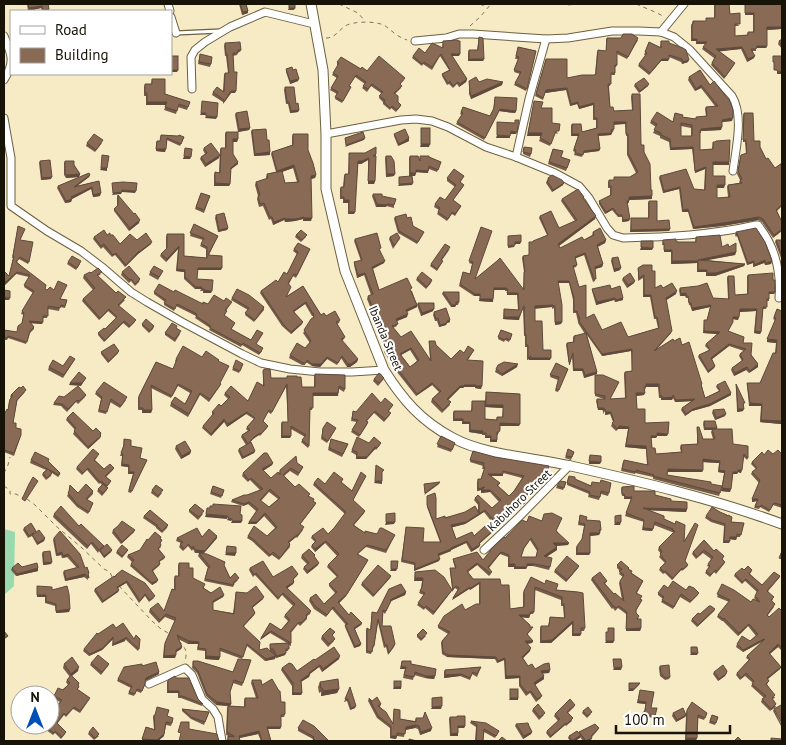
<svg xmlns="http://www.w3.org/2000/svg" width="786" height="745" viewBox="0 0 786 745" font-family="'PT Sans',sans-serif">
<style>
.green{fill:#9ad9ae}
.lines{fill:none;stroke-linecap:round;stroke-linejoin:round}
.service-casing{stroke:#6b6040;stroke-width:5.5}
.minor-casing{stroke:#6b6040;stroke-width:9}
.tertiary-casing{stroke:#6b6040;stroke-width:11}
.path{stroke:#7d755e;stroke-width:1;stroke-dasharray:4 4;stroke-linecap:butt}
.service{stroke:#fff;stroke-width:3}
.minor{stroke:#fff;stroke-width:7}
.tertiary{stroke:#fff;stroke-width:9}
.wall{fill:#755b49;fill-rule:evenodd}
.shaded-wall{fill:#5f4a3c}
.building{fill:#886a55;stroke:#5f4a3c;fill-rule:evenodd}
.labels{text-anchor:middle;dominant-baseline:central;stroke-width:4;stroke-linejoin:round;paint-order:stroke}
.street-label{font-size:12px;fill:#181307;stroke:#fff}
</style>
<rect width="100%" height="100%" fill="#f7ebc6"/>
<path class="green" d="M4,529L15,532L14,586L4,595Z"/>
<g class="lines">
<g class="service-casing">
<path id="service" d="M176,33L220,31"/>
</g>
<g class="minor-casing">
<g id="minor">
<path d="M168,4L170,11"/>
<path d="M171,17L176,33"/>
<path d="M661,32L684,4"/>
<path d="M4,36C12,55 15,62 4,80"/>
<path d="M415,41L446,38L459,34H473L546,39L568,38L612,31H639L661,32L674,37L690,50L732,96C744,116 736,148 733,171"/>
<path d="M192,89L191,57L195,50L205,42L230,27L265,12L314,24"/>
<path d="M4,118L11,158V206L47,231L81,251L102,267L131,292L147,302L182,322L242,354L261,363L290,369L320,372H352L384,370"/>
<path d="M326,134L401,120L416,119L432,121L448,127L486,147L516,157L555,173L579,186L589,198L607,228L613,235L623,238C668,237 712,235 756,225H758C775,246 781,272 779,298"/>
<path d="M516,157L529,99L546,39"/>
<path d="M484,550L519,517L570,465"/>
<path d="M149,684L185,668L192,675L202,699L213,709L218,717L222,741"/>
</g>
</g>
<g class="tertiary-casing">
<path id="tertiary" d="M311,4L323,70L326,134V189L345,271L384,370C403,400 421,421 453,438C487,456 533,457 571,466C642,482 714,499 782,524"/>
</g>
<g class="path">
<path d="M339,4L358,13L365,21"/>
<path d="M480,4L486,7"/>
<path d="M560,4L567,5L581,4"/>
<path d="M636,4L655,12L665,17"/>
<path d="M470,26L480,17L491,4"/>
<path d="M326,38C335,38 338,31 345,26C354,21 374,21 384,25C387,27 390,30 393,32C397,36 402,38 407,40"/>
<path d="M4,473L8,465L10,457"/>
<path d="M4,486L10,490V494H16L23,498"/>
<path d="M27,499L35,505L57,527L81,547L104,569L110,572L112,577"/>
<path d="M119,586L152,621L161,629L170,634"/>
<path d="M179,641C187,650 187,651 185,662"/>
</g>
<use href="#service" class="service"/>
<use href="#minor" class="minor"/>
<use href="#tertiary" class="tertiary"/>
</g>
<g class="wall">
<path d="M27,4H48L49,9V11H42L41,8L28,11Z"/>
<path d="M239,4H246L248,11V13L242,15Z"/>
<path d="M714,4H729L730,14L739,26H735V36L747,35L748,32H753V15H745V4H782V51L781,50L782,49L778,44L779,41L781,40V29L767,30V46L766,48H756V51H752L754,58L747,62L741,49L718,51L734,65L724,79L711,65L714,58L702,49L705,44H696V41H691V26L693,21H706V18H714Z"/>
<path d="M479,37L484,59L483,61H468V53L469,50H477Z"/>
<path d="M607,38L638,40L627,59L617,54V65L616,67H615V75H611L610,86H609L610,107L614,111L632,110L631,97L632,94L641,144L644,152L651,190L652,196V199L629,200V203H627L629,221L622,222V217H618L612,210L605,214L599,204V201L610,196V188H608V182L609,180H614V177H630L636,173L627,155V136H626L625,124H614V129L613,132H612L611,135L598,136L600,149L599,151L583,153L582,157L574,155L575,152L573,151L578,136H571V126L572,124L582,132L596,128V120H593V105L579,109L577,104L570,106L566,90L545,93L543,100L535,96L546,59L567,78L595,75L597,52L598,50L606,51V40Z"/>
<path d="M443,41L459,56H452L467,79L466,82L459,87L457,84L453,88L449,84L447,85L442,76V74L449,70L440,56L432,70L423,64L422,66L412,58L413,56L425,53L442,48Z"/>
<path d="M661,41L669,43L688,62L682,64L681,62L669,57L668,61H661L649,75L638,66L639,64L646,55H644L649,42L660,47Z"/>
<path d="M225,43L241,50L240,52H238L237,55L233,56L235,93H231L223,104V102L212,95L213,92L223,91L224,75L225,73H228L226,56H225L224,46Z"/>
<path d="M518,47L536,51L526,91L514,85L520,74L514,72L518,59H515Z"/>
<path d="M200,54L211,64L210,67L198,64Z"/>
<path d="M337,62L404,80L400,84L401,88L395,94L398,102L401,105L400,107L396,112L391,108L390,110L383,104V102L379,98L381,93L371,86L367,92L362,88L365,84L355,77L349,86L351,87L350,89L342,103L335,99L337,94L330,90L337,78L332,75L338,65H337Z"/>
<path d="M286,69L298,81L290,84L286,72Z"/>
<path d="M700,70L732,121L722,122L721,130L701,131L700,133V150L712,149L713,142L729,162V165H713V176L724,188H717V198L728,197L727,187L728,185L739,183L740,180L737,174L740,158L741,155L746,154L745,142H743V116L744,113L754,141L760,147L766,159L775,168L782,163V206L777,211L782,222L773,238L762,222L758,220L722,226L693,229L688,212H682L679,189L663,193L659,178L660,176L694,189L704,190L705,169L695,173L692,149L670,150L669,142L660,138V136L653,133L656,127L650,123L651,121H673L675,113L682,117L696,119L706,116L705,109L706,107L715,106L701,88L695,91L688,80L689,77ZM681,126L691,128V136H681Z"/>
<path d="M152,79L165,94L190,102L187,110L178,107L176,114L164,110L166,105H146V96H144V87L145,84H151Z"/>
<path d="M469,81L479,82L502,85L471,99L469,94Z"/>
<path d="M635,84L648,86L639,93L634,86Z"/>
<path d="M285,87L296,104L299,110L298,112L290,113L288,104H286L284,90Z"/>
<path d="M495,97L516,111L515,113L499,111L484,140L456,124L462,115L460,114L463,107L490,116L493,110Z"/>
<path d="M534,103L541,108L552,123L558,134L555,133L550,146L539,141L541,136H527Z"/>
<path d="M236,113L250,128L249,130L238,132L235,115Z"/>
<path d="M252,130L267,140L270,152V155L254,156L251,132Z"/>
<path d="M226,132L238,139L237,142H233V154L238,164L231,169L230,184L229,186H214V175L215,172L219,173L220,150L221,148H225V134Z"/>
<path d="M293,134L308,150L316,175L315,178L311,179V221H303V219L295,221L285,222L284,220L273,225L271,219L269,220L263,206L259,207L257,199L258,196L255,185L256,182L266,179V177L267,174L276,172L271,154L272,152L292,145V137ZM293,168L297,182L285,183L282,172Z"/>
<path d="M394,134L409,138V141L398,146L394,136Z"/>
<path d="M161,135L184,137L180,146L167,140L165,152L156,151V143L157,141H160Z"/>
<path d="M87,143H102L95,152L86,146Z"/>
<path d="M524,147L531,154L530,157L523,154Z"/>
<path d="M204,148L219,158L205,167L200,159L201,157L205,154L203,150Z"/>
<path d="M553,149L561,157L570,160L566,171L548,164Z"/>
<path d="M349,153L376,154L375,181L374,184H368V160L361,164H358L354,214H348V203H343V199H340V189L341,187H343L344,176L345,174H348L349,155Z"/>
<path d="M386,156L394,176L386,177L385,158Z"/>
<path d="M410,156L420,159V156L429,157L441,162L437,172L429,169L428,173L416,172L415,176H409V158Z"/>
<path d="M40,161L51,179L41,180L39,163Z"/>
<path d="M65,161L74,165L80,174L79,177L66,178L64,175V163Z"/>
<path d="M90,175L89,177L77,186L99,181L100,196L93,197L91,189L72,199L71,202L65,203L57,188L58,186Z"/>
<path d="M464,176L460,182L463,187L453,200L461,206L460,208L455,216L452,214L447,221L437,214L439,210L434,207L435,204L445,200L455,187L447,181V178Z"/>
<path d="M548,178L563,185L552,192L546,183Z"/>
<path d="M201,193L210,196L204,213L195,209Z"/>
<path d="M373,194L382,196L394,205V208L386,206V207H376L372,196Z"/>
<path d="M118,195L139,223L129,231L114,211V209L117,206V197Z"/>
<path d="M562,199H583L596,216L595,219L559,246L560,248L584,240L592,235L593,232L606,240L605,243L598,247L603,264L602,267L595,269V281L593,282L584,255L575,258L577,265L576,267L573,268L586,318L602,330L628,337L658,328L656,319H654L650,297H643V278L638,281V268L652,271L655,288H663L676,294L666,300L671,333L657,349L702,386L705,398L719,391L716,387L717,385L731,395L710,406L692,411L685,416L681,410L682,408L692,401L675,402L673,398L672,400H661V398H659L658,387H646L645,390H644V395L636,396L637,409L645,423L667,436H657L656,438H651L652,448L656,454L681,452L680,448L681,445L697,444V427L703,439H713L711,432L712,430H704L703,424L704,421L717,428V429L748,458L747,460L743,456L741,473L738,472L737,474H733L730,492L721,491L724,473L718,472L719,463L703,462V470L702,472H667V475L711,484L720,493L719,496L653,479V477L635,473V474L621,471L623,462L647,465L646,449L625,447L628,429H618L616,431L611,426L613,422L610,414L605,415V411L603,414V410H598L596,401L597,399H604L595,396V375L611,399L625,398L624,374L625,372L632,371L631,351L602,356L587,335L597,374L584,378L582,371H573L572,356L570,365H569L566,345L567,343L573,342V338L574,336L585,334L578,323V322L576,313H573V300L569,283H558L561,324L555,325L554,308L552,309V307L535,308V321L543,350L550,360H529V359L527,360V347H525V336H524L523,308L519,320L503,319L504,309L518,310L517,295H507V291H505V290H494L493,302L479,301L480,296H474L459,286L463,272L470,274L472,264L469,263L481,227L475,279L523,289L524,272L522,258L523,256L529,255V242H533L547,235L539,218L540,216L559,228L575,221L561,201Z"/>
<path d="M649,201L657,221L670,229L669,231L630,232L631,220V218H648V203Z"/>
<path d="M216,215L228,228L227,230L218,232L215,218Z"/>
<path d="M395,217L407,218L413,226L423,234L417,244L398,233L394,219Z"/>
<path d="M194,224L218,236L209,255L221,270H197V279L211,293H203V291H200L201,289H195L184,279V272L176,271L178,249L166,262L160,256L161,254L166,249V237L167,234H184V256L206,258V249L200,246L203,240L190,236Z"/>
<path d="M18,226L20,240L29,262L28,264L19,259L17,262L45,289L61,299L67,300L65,308L60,307L59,311L48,309L47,318H43L42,324L31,323L34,327V329L30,333L26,344L8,338L7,340H4V330L17,332L22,323L24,315L21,314L22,311L33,293L24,287L29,277L16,274L5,285L4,284V271L9,276L13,258H12Z"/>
<path d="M736,232L772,261L771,264L765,265L764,263L753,267V263L747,265L737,236L736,237L735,235Z"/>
<path d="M107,235H110L120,244L137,240L151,244L138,254L125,267L115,255L112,257L103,247L101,249L93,239L94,237Z"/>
<path d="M296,235L306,237L301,242L295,237Z"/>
<path d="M390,237L400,238L393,249L389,239Z"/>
<path d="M696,237L722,247H729L736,252L735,255L706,260L745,264L744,266L715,276H706V272H697V263L671,264V252H664V245H662L663,240L678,242H695Z"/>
<path d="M355,239L381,251H380L384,263L373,269L379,290L412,291L417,305L418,303L433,311L421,316L417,305V307L407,312V317L396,321L397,326L393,328L401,337L430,359L429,344V341L436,345L451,359L464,353L474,350L468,360L481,389L475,388V387H464L463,388H460L448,400L450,405L442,413L431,402L432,399L439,392L432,385L416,396L393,367V366L384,352L385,350L388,348L380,337L375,319L367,299L368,296L371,295L364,275L357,278L354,265V262L361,261L354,241ZM410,350L417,361L410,367L401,355Z"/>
<path d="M776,240H782V265L781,258L775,242Z"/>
<path d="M294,249H310L296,278L293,276L289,284L287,296L303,286L321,315L340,320L339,323L337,324L345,337L344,339L342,341L358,359L357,362L350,367H347L341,358L337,365L327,359L320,367L312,366L306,362L305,365H302L289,358L290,355L305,348L310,343L303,333L313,318V316H312L305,304L294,312L302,324L291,334L282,326L260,293L261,291L278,282L287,274L297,254L293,251Z"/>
<path d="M450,249L442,260V263L437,271L430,266L431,264Z"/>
<path d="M612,258L620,270L614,272L611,261Z"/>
<path d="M68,262L80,264L76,270L67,264Z"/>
<path d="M122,272L140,279L139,282L135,286L131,281L129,283L121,275Z"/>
<path d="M150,272L162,273L158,280L149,275Z"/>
<path d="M91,273L101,274L98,276L116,293L125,300L119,306L135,322L129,328L123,323L104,342L98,335V333L105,329L116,318L108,311L99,320L82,301L83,299L93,290L83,278L84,275Z"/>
<path d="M748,275L773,280L775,292L774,294H769V301H767L766,309H763L761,332L760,334L754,333L756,311L739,312L738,320L733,319L732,324L728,331L743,343L758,364V367L749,373L746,370L734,376L731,370L732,368L742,361L739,356L740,354L744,351L729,346L712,359L715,366L714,368L708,373L698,357L699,355L709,350L705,346L706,344L717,334L703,333L704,322V320H707L710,307L692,311L690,305H689L688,298H686L685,296H680L679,290L680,288L713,298L728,299L727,278L728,276L735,295L747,294V277Z"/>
<path d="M417,278L432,280L431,283L426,289L416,280Z"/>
<path d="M623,278L634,283L627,288L622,280Z"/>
<path d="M592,289H611L623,300L615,302L614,300L596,305L592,291Z"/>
<path d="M154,292H174L202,304L203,302L208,304L224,301L232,302L226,311V313L224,316L234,325L231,329L251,340L263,333L256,344L262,351L259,355L242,345L241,347L209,330L210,328L195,318L196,316L176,306L174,311L164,305L165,302L154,294Z"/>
<path d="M443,292L459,302L458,305H456L455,307H451L442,294Z"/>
<path d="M232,298L264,307V310L254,322L245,315L248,310L231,300Z"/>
<path d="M782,300V422L781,424L760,422L761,406H749L747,385V383H760L775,353L776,343L767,342L775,320L773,319L777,309L781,311V303Z"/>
<path d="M434,312L450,322L447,323L446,325L439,327L437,321H435L433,315Z"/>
<path d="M142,324L154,326L153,329L149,333L142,326Z"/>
<path d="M176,328L180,334L175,342L165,335V333Z"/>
<path d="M501,330L512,334L509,342L505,340L504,342L498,339Z"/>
<path d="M101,352L118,353L108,363L101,354Z"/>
<path d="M202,357L218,361L220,386L209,402L200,395L188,417L170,406L171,403L185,404L190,393L178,386L171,398L151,388L152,410L151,413H142V410H138V398L156,362L173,369L176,362L175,361L176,359Z"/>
<path d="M75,359L63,378L48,370L49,367L63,366Z"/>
<path d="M556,363L568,369L558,392L555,391L558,380L550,377Z"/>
<path d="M243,364L239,373L232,370L233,368Z"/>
<path d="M517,367L502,376L495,372L496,369Z"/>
<path d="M263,371L271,378H287V376L297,377L302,387H314V377L315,374L345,375V389L344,392L339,389L338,396H313L312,410H310L309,446L308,448L301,442L305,437L291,429L290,438H281V424L282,422H288L286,387L271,414L268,412L263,421L268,426L267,428L260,436L259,435L253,439L249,443L255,451L254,453L242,459L238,451L239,449L246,445L241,437L242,435L248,431L246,429L247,427L254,419L246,414L227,427L224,422L211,436L202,428L203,426L213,415L212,414V412L221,406L228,399L224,395L225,393L248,401L263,385Z"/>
<path d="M384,378L383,380L378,386L373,381L374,379Z"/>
<path d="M736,384L744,405H743V411L737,412L736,387Z"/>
<path d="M25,392L17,401L13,423L21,435L14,456L4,452V414L8,410L9,401L11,398L10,397L11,395Z"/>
<path d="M96,392L126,400L120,408L110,402L106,414L98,412L101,399L95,394Z"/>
<path d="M486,392L520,394L519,426H500L498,435H497V442H490V438H485V435H482V434L469,432V424H462V421H453V413L454,411H471L472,401H485ZM485,407L503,408L502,417H497L496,420L485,419Z"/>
<path d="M86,395L85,397L78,404L76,402L67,412L61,406L53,405L54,403L64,397Z"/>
<path d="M381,403L393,405L389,411L390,415L384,422L374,413L367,421L368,422L367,425L359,437L351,432L357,422L351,421L353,411L356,412Z"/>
<path d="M713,410L725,416L715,420L712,413Z"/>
<path d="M67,418L93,431L101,433L100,438L88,449L73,434L75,430L66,420Z"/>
<path d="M323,428H336L327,443L321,439Z"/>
<path d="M441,436L455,443L451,452L437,447Z"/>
<path d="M124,439L131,446L140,458L147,460L131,493L128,492L133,474H128V467L121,466L122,456H120L123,447Z"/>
<path d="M331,439L348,444L342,457L328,450Z"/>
<path d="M369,443L380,445L376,450L375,449L366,459H356V455L351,452L352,450Z"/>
<path d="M176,446L191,451L190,454L181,459L175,449Z"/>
<path d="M568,449L574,452L571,460L565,458Z"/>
<path d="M473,451L545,478L538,487L534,486L524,500L526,501L525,503L479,544L480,545L479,547L471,552L466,543L451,550V551L439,556V561L414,571V565L401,562L406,527L423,542H440L427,507V496L436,519L478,511V505L474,500L475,498L492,508L499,502L490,492L481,493L482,490L477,491V482L478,479H481L484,469H482L483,466L470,462ZM503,473L522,478L514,491L509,496L498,486L500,483L491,476H503ZM484,512L491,521L474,536L456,539L452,527L465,524Z"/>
<path d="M762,452L781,497H782V508L773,505L769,512L760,507L759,509L754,508L757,501L752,502L759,483L751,474L752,472L756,469L751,464L752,462Z"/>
<path d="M98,456L95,460L104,469L114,468L113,470L106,477L111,481L107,487V490L102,496L97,491L102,485L100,483L99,484L87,470L82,475L76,469L77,467Z"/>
<path d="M31,460L48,461L60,473L59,476L58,477L52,473L51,476L46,480L42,475L43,473L46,470L30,463Z"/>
<path d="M273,463L272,465L263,471L271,478L279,474L280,470L297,463L303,467L298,476L290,471L284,476L295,487L309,496L315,505L300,524L303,530L297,538L296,537L289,543L290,544V547L279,560L272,555L269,557L252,541L247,538L248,536H267L275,528L264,516L256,524H248L256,511L248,504L243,506L231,502L232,500L247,495L260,490L250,480L248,482L242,476L243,473ZM269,492L278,499L269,507L261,501Z"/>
<path d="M366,476L353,500L364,513L354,525L364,533L395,535L386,553L366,547L358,554L368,560L367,562L346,596L339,603L349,615L362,623L361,625L355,629L361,644L360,646L354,648L345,627L346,625L332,609L326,617L314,609L309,601L310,598L324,604L335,593L329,586V584L337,577L327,567L328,565L337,556L325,543L315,552L311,547L312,545L315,542L311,538L312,536L328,534L334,528L345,514L313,485L314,483L325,484L343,479L341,482L352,491Z"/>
<path d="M568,478L575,479L609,493L608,496L601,494L599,500L588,497L589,494L567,485Z"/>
<path d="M566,482L563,490L556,488L557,486Z"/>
<path d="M70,485L78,493L93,491V494L87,500L92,506L88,514L77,507L67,496L69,492Z"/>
<path d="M213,486L224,490L221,498L210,494Z"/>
<path d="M622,487L634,491L655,495L671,501L687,509L686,512L649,510L664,519L675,524L684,542L685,561L688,565L687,567L682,571L681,570L672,580L665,573L663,574L659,570L660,568L665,563L659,557L661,554L658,550L659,547L674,533L672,532L654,525L652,531L642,530L644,522L625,516L631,499H624V496H622L621,489Z"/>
<path d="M152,490L162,493L158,498L151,493Z"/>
<path d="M189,510L203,514L198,520L189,512Z"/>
<path d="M54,514L79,526L104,546L112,550L111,552L104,558L99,551L98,553L91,544L87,549L53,517Z"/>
<path d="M580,515L601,530L599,535L590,536V553L589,555H576V548L577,546L582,540L584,526L578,525Z"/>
<path d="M144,516L168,525L167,528L162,533L156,528V527L143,518Z"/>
<path d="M706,516L731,522L744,523L740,537H737L736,540L730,539L729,543H723L724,526L711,522L705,518Z"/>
<path d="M527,522L557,531L568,545L556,546L557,547V550L546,557L550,567L549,570L533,566H527L526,569H514V567H508V557L500,554L489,568L491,574L489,576L477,565L468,572L473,579L501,585L510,609L523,607V593L531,577L556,590L578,592L585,628L584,631H581L580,636H572V624L551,643H540V629L541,626H548L550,617L564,618L563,606H561V600L535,590L534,612L533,614H530L529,618L522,617L532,629L527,635L533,641L532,643L527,644L530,651L523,658L528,666L535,669L550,670L549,673H542L544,676V679L535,685L541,698L536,702L530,693L526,696L519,686V678L505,679L504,660L497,663L495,659L447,657L442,654L441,643L442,641L448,634L438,628V626L465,610L479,604V584L470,590L469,589L452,600L458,590L455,588L452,592V590L433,615L425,608L424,610L417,605L424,595L419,593L421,589L422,581H414L415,572L452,589L450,571V568H455L453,561V559L483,560L505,538ZM530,540L537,551L536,557H521L523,550Z"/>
<path d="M24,528L45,538L44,541L37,545L32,536L28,538L23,530Z"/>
<path d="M113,530L134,532L121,544L112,533Z"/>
<path d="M217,536V538L204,553H195L193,549L192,551L188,546L183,551L179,547L181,543L176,541L177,538Z"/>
<path d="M54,538L85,568L89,573L88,580L84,577L65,581L63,573L64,571L77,568L67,557L62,558L61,555L56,556L53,540Z"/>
<path d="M160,539L162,540L160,544L161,547L159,549L165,557L164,559L159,562L160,564L159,566L153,571L157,582L152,585L130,566L132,562L127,557L128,555L140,550L148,540Z"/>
<path d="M704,540L714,551L724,556L722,559L725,562L724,564L716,574L714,572L710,577L705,573L709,567L707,566L708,564L711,559L703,553L696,559L692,554L693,552Z"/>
<path d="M128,550L127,552L122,558L116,553L117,551Z"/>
<path d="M43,552L52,562L51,564L43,565L42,554Z"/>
<path d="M199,553L224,565L230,578L238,580L234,584L233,587L204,581L208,568L198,556Z"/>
<path d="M302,555H315L314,557L318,565L307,574L303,569L304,567L307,564L301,558Z"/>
<path d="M179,563L189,568L193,578L204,587V588L211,593L224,595L223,597L213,603V610L233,613L236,592L263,599L252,608L255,613L254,615L244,626L259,650L270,651V644L287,643L270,633L260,640L270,623L281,630L288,621L284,617L285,615L293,606L282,595L278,600L255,575L253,577L249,570L250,568L273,577L298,574L297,576L293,580L294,582L293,584L287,588L311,611L310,614L307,616V619L300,626L298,624L291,633V646L289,645L288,651H286L285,655L276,658L275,657V659L265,661L247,646L242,659L251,660L242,686L233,683L230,692L231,704L230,706L244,707V701L245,698H256L251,683L252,680L262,685L281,702L285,714L284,717H281V727L280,729H268L271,741H261L258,734L227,741L228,736L231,737L226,735L227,708L228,706H229L216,705L206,696L197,673L192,668L193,661L233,672L242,659L220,651L219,660L205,659V651L197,650L198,644H188L178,639L182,647L181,649L176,652L175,658H163L164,646L175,621L165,617L159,623L149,612L150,609L164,611L174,590V579L175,576H178V566Z"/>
<path d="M617,565L628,569L631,573L643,581L637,593L640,599L642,600L636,611L641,628L640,631H626V614L618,608L615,611L613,608L612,609L591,580L592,578L607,581L605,584L614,594L622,600L619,583L623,577L619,574L620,571L617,568Z"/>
<path d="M22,567L38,571L16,576L11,570L12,568Z"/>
<path d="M578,568L566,582L554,572L555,570Z"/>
<path d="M122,570L154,598L149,602L145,596L139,603L126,583L118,588L119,590L118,592L102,603L94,591L95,589L115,577Z"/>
<path d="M752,570L750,574L762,585L780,576L779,578L768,591L773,599L772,601L774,607L768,615L769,617L782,611V651L778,647L770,654L781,667L780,669L768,679V683L767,684L775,698L772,699L776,707L770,711L761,702L762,699L764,698L751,686L753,683L745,676L740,680L736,675L737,673L749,660L746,658L747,656L763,641L743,652L736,647L737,644L750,641L756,636L748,626L738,636L723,621H722L717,617L718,615L729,602L717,597L722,584L751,602L756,600L754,598L757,592L745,581L742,584L734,576L735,574Z"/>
<path d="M390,578L373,597L361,585L362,583Z"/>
<path d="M37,586L52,590L70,609L69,612L56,613L55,606L45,603V597H37Z"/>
<path d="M668,588L686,590L698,595L690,603L680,597L673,609L661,602L663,599L658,595V593Z"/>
<path d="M389,589L406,592L405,595L391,601L385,614L383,612L382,626L395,644L394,647L388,655L386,647L384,648L378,622L374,646L373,648L371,654L366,653V630L367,628L370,630L372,612L377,613Z"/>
<path d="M715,609L714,611L697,627L691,621L692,619L700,614Z"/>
<path d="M116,628L139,649L138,651L125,639V641L112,646L113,639L102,650L89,656L83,651L84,649L98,634Z"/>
<path d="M335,632L332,636L334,641L328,647L321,639L322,636Z"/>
<path d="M417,635L426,636L421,641L417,637Z"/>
<path d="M339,659L322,672L319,667L310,674L309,677L301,682L302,693L301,695H292V686L281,670L282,668L297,671L315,660Z"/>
<path d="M402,661L411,664L435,676L434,679L425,678L414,675L413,680L403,678L405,669H400Z"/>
<path d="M91,663L109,664L108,666L101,675L90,665Z"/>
<path d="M64,664L78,671L72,676L79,683L78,690L89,700L80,713L73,709L66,717L64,715L57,724L65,734L61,739L55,733L53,735L42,727L39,732L31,727L32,725H50L53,711L60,702L54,699V696L68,685L66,682L67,680L70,677L63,668Z"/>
<path d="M142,666L159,674L145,681V684L141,693L136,691L134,696L128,694L131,688L117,681L118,679Z"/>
<path d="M660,666L670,677L669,679L665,680L660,676L659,668Z"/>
<path d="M481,667L477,677L472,674L470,680L460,676L444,678V672L445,670Z"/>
<path d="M727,671L725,676L718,681L713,674L714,672Z"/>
<path d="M168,680L198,699L203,704L202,706L181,698H178V693H167V682Z"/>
<path d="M320,682L339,689L337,693L321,696V692L319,693L318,687Z"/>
<path d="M350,687L355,708L350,710L347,701L344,702Z"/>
<path d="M640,690L655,716L654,718L640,716L641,714L644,712L646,704L637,703Z"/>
<path d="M369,698L372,701L381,704L380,707L393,723L394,709L400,719L415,721L416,718L431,731L420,735L418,729L415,728L405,730L404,737L397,736L396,739L390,738V728L377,718L368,701Z"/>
<path d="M575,705L574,707L568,713L572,721L566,726L565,725L550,738L546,733L547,731L558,721L554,716L555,714Z"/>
<path d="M182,709L209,712L204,725L191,719L182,711Z"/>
<path d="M533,709L544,715L539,720L532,711Z"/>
<path d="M774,709L782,725L781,726L773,711Z"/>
<path d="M687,710L707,713L704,720L698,718L696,741L685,740L686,716L685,717L676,722L672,716L673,713L686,714Z"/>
<path d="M583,711L591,714L587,718L582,713Z"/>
<path d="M154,715L167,716L172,723L171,726L166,725L164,736L158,741H142L146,727L154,729L153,717Z"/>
<path d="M712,715L718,717L715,725L709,723Z"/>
<path d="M450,717L465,726L464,728H458V736H450L449,719Z"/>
<path d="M471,721L499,731L498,733L495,738L484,732L483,741H475L476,727L470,723Z"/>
<path d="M516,724L529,726L532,732L531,734L523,739L515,726Z"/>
<path d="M298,728L328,741H312L313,739L298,731Z"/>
<path d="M599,728L598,730L592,737L591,741H583L580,737L575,741H570L568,738L569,736L578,732Z"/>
<path d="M89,732L99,736L94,740L88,734Z"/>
</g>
<g class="shaded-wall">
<path d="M42,6L41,8L28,11L29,8Z"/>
<path d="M289,8H295L294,10H288Z"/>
<path d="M248,11V13L242,15L243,12Z"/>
<path d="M745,13H754L753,15H745Z"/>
<path d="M767,27H782L781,29L766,30Z"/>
<path d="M692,39H697L696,41H691Z"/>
<path d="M697,42H707L706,44H696Z"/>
<path d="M757,46H767L766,48H756Z"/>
<path d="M742,47L741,49L715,52L716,49Z"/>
<path d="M451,54H460L459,56H450Z"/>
<path d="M755,56L754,58L747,62L748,59Z"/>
<path d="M469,59H484L483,61H468Z"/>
<path d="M662,59H669L668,61H661L649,75L650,73Z"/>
<path d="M689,60L688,62L682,64L683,62Z"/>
<path d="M171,70H178L177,72H171Z"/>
<path d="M777,71L782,72V74H777Z"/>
<path d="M299,79L298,81L290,84V81Z"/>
<path d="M467,79L466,82L459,87L460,84Z"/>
<path d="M503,82L502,85L471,99V96Z"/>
<path d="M649,84L648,86L639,93L640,91Z"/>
<path d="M701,85V88L695,91L696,89Z"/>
<path d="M567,88L566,90L545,93L546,90Z"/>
<path d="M231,91H236L235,93H231L223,104Z"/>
<path d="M147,102H167L166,105H146Z"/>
<path d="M578,102L577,104L570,106L571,104Z"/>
<path d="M594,103L593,105L579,109V107Z"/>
<path d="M500,109L516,111L515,113L499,111L484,140Z"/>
<path d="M299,110L298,112L290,113L291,111Z"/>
<path d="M201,113H206V115H200Z"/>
<path d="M206,116L217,117L216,119L205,118Z"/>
<path d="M733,118L732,121L721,122L722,120Z"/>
<path d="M614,122H626L625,124L613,125Z"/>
<path d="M722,127L721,130L701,131V133H699L701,129Z"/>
<path d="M250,128L249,130L238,132L239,129Z"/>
<path d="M511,131L517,132L516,134H510Z"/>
<path d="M528,133H542V136H527Z"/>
<path d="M612,133L611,135L597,136L598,134Z"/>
<path d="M572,134H579L578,136H571Z"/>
<path d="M497,135L510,136V138H496Z"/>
<path d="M365,138L364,140L345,147L346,145Z"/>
<path d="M409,138V141L398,146L399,144Z"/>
<path d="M233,139H238L237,142H232Z"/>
<path d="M421,144H430L429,147H420Z"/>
<path d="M693,147L692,149L670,150L671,148Z"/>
<path d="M156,149H166L165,152L156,151Z"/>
<path d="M600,149L599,151L583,153L584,151Z"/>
<path d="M270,152V155L254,156L255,154Z"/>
<path d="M220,155L219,158L205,167L206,164Z"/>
<path d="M184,156L191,157L190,159H183Z"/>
<path d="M369,158L368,160L361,164H357L358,161Z"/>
<path d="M238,162V164L230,170L231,168Z"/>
<path d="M713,162H729V165H712Z"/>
<path d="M294,165L293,168L276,174L277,171Z"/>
<path d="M706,167L705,169L695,173V171Z"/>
<path d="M101,168H107V171L100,170Z"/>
<path d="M416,170L428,171V173L415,172Z"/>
<path d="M410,173H416L415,176H409Z"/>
<path d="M80,174L79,177L66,178L67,175Z"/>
<path d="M387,174H395L394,176L386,177Z"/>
<path d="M90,175L89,177L73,189L74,187Z"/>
<path d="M316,175L315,178L310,179L311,176Z"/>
<path d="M52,177L51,179L41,180L42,178Z"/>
<path d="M368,181H375L374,184H368Z"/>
<path d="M215,183L230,184L229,186H214Z"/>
<path d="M413,183L412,185L398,186L399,184Z"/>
<path d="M564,183L563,185L552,192L553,190Z"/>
<path d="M717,185H725L724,188H716Z"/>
<path d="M92,187L91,189L70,200L71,197Z"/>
<path d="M680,187L679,189L663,193L664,191Z"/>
<path d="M122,190L136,191L135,193L122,192L121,194L112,195L113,193Z"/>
<path d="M101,193L100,196L93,197V195Z"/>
<path d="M652,196V199L629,200V197Z"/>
<path d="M72,199L71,202L65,203L66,201Z"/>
<path d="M344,200H349L348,203H343Z"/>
<path d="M377,204L387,205L386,207H376Z"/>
<path d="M613,208L612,210L605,214L606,212Z"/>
<path d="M688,209V212H682L683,210Z"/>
<path d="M349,212H355L354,214H348Z"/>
<path d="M596,216L595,219L557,247L558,244Z"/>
<path d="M304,217L303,219L295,221L285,222L286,219Z"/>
<path d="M759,217L758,220L722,226L693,229L694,227Z"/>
<path d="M285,218L284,220L273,225L274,222Z"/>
<path d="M304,218H312L311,221H303Z"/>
<path d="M630,219L629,221L622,222L623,220Z"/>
<path d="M140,220L139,223L129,231L130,228Z"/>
<path d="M228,228L227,230L218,232L219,230Z"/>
<path d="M670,229L669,231L630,232L631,230Z"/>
<path d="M782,229V231L773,238L774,235Z"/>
<path d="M606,240L605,243L596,247L597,245Z"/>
<path d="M152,242L151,244L138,254L139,252Z"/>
<path d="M515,242H521L520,244H514Z"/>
<path d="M515,245L514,247L508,248V246Z"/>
<path d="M179,246L178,249L166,262L167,259Z"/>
<path d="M641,247L653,248L652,250H640Z"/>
<path d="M664,250H672L671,252H664Z"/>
<path d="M139,251L138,254L125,267L126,265Z"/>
<path d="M736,252L735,255L698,262L697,263L671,264L672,261L698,260Z"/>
<path d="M585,253L584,255L574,259L575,257Z"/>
<path d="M765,260L764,263L753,267L754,265Z"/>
<path d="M385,261L384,263L371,269L372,267Z"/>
<path d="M754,261L753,263L747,265L748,263Z"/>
<path d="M772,261L771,264L765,265L766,263Z"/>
<path d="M603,264L602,267L595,269V267Z"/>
<path d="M745,264L744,266L715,276H706L707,273Z"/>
<path d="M198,268H222L221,270H197Z"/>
<path d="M621,268L620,270L614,272V269Z"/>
<path d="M177,269L185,270L184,272L176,271Z"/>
<path d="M698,270H707L706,272H697Z"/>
<path d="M17,272L16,274L5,285L6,282Z"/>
<path d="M365,273L364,275L357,278L358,275Z"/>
<path d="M558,281H569V283H557Z"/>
<path d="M635,281L634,283L627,288L628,285Z"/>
<path d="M196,287H202L201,289H195Z"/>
<path d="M494,288H506L505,290H493Z"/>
<path d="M204,290L212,291L211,293H203Z"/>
<path d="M677,291L676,294L665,301L666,298Z"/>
<path d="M769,292H775L774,294H769Z"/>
<path d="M507,293H518L517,295H507Z"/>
<path d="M686,293L685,296H680L681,294Z"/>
<path d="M475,294H480V296H474Z"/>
<path d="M644,295H651L650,297H643Z"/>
<path d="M4,297L10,298L9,300H4Z"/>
<path d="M615,298L614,300L596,305L597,302Z"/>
<path d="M623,298V300L615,302L616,300Z"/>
<path d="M480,299H493V302L479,301Z"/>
<path d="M306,302L305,304L292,313L293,311Z"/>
<path d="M417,305V307L405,312L406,310Z"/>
<path d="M452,305H456L455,307H451Z"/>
<path d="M553,305L552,307L534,309L535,306Z"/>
<path d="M711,305L710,307L692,311V308Z"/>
<path d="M109,309L108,311L99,320L100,318Z"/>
<path d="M434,309L433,311L421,316L422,313Z"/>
<path d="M740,309H757L756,311L739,312Z"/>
<path d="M408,314L407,317L395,322L396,319Z"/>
<path d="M504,317H519V320L503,319Z"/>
<path d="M733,317H739L738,320L733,319Z"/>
<path d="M450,320V322L447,323L446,325L439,327L440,325Z"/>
<path d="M29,321L43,322L42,324L28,323Z"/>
<path d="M124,321L123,323L104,342L105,340Z"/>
<path d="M303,322L302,324L291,334V332Z"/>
<path d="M555,322H562L561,324L555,325Z"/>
<path d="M672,331L671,333L653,353L654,351Z"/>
<path d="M704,331L720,332L719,334L703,333Z"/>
<path d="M755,331L761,332L760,334L754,333Z"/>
<path d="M767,339L777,340L776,343L767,342Z"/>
<path d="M729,344V346L711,360V358Z"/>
<path d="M411,348L410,350L399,356L400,354Z"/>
<path d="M632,349L631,351L602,356V354Z"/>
<path d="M119,351L118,353L108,363L109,361Z"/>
<path d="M531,356L551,358L550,360H529V359L527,360L528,358Z"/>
<path d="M327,357V359L320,367L312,366V364Z"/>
<path d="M358,359L357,362L350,367H347L348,364Z"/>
<path d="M518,364L517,367L502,376V374Z"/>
<path d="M758,364V367L749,373L750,371Z"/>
<path d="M715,366L714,368L708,373V371Z"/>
<path d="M747,367L746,370L734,376L735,373Z"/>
<path d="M574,369H583L582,371H573Z"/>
<path d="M597,372V374L584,378L585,375Z"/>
<path d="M86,378L81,386L69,385L70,383Z"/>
<path d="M432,383V385L416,396L417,394Z"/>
<path d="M646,384H659L658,387H645Z"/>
<path d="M464,385H476L475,387H464L463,388H460L447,401V399L460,386Z"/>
<path d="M476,386H482L481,389L475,388Z"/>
<path d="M313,393H338V396H312Z"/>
<path d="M636,393H645L644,395L635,396Z"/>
<path d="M731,393V395L710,406L692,411L685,416L686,414L693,409Z"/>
<path d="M673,397L672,400H661L662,398Z"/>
<path d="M695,399L694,401L675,402L676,400Z"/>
<path d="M750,403L762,404L761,406H749Z"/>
<path d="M486,405H503V408L485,407Z"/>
<path d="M598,408H604L603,410H598Z"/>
<path d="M738,409H744L743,411L737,412Z"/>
<path d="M143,410H152L151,413H142Z"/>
<path d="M247,412L246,414L227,427L228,424Z"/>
<path d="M606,412H611L610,414L605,415Z"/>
<path d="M726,414L725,416L715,420L716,418Z"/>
<path d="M224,419V422L211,436V434Z"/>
<path d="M454,419H463L462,421H453Z"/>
<path d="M761,420H782V422L781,424L760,422Z"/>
<path d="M463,422H470L469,424H462Z"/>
<path d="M500,423L520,424L519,426H499Z"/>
<path d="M619,426L629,427L628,429H618L616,431Z"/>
<path d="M705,428H717L716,430H704Z"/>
<path d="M470,430L483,431L482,434L469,432Z"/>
<path d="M260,433L259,435L253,439L247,446L248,444L254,437Z"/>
<path d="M657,433L668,434L667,436H656Z"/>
<path d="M101,436L100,438L88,449V447Z"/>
<path d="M282,436H291L290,438H281Z"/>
<path d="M486,436H491L490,438H485Z"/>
<path d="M651,436H657L656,438H650Z"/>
<path d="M491,440H497V442H490Z"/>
<path d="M626,445L646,446V449L625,447Z"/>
<path d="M375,447V449L366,459H356L357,457Z"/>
<path d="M191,451L190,454L181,459L182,456Z"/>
<path d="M255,451L254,453L242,459L243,457Z"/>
<path d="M703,459L720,461L719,463L702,462Z"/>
<path d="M589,461L601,462L600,464H589Z"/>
<path d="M273,463L272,465L261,472L262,469Z"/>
<path d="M122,464L129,465L128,467L121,466Z"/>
<path d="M668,469L703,470L702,472H667Z"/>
<path d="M719,470L725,471L724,473L718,472Z"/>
<path d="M738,470H742L741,473L738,472L737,474H732L733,472Z"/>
<path d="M129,472H134L133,474H128Z"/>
<path d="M488,474H503V476H487Z"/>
<path d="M375,481H382V484L374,483Z"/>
<path d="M440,482L439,484L424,495L425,493Z"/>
<path d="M485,487L484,489L477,491L478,489Z"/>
<path d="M722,488L731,489L730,492L721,491Z"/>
<path d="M481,490H490V492L481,493Z"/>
<path d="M625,497H632L631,499H624Z"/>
<path d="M752,499H758L757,501L752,502Z"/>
<path d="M526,501L525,503L478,545L479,543Z"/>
<path d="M249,502L248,504L243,506L244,504Z"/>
<path d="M316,503L315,505L299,526L300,524Z"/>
<path d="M643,508L687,509L686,512L642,510Z"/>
<path d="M485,510L484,512L465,524L450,528L451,525Z"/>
<path d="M365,511L364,513L352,527L353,525Z"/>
<path d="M265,513L264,516L256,524H248L249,522Z"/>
<path d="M206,514L228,516L227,519L205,517Z"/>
<path d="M228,518L232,519L231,521L227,520Z"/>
<path d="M232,521H242L241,523H231Z"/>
<path d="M386,522H395L394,524L385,525Z"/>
<path d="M621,522L620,525H614L615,523Z"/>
<path d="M643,528L653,529L652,531L642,530Z"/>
<path d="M135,530L134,532L121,544L122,542Z"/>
<path d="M590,533H600L599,535L589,536Z"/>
<path d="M297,535L296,537L287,544L288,542Z"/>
<path d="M217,536V538L204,553H195L196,550Z"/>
<path d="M730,537H737L736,540L729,539Z"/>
<path d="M45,538L44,541L37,545L38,543Z"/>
<path d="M326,541L325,543L315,552V549Z"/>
<path d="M467,541L466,543L451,550V551L437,556L438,554Z"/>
<path d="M724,541H730L729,543H723Z"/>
<path d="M553,543H569L568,545L552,546Z"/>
<path d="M480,545L479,547L471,552L472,549Z"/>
<path d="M557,547V550L543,559L544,556Z"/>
<path d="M112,550L111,552L104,558V556Z"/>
<path d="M62,552L61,555L56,556L57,554Z"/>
<path d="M501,552L500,554L487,569L488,567Z"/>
<path d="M226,553H236L235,556L225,555Z"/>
<path d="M577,553H590L589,555H576Z"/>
<path d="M68,554L67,557L62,558L63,556Z"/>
<path d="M440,559L439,561L414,571L415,569Z"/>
<path d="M368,560L346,596L337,605L338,602Z"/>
<path d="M52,562L51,564L43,565L44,563Z"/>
<path d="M319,563L318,565L307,574L308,571Z"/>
<path d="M477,563V565L466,573L467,571Z"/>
<path d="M509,564H515L514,567H508Z"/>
<path d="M527,564H534L533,566H526Z"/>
<path d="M579,566L578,568L566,582L567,580Z"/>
<path d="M515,567H527L526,569H514Z"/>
<path d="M38,568V571L16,576L17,574Z"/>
<path d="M682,568L681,570L672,580L673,578Z"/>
<path d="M391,569H397L396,571H390Z"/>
<path d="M85,574L84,577L65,581L66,579Z"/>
<path d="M391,576L390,578L373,597L374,595Z"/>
<path d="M780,576L779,578L766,593L767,591Z"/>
<path d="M415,578H423L422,581H414Z"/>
<path d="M158,580L157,582L152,585V583Z"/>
<path d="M127,581L126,583L116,589L117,587Z"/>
<path d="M294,582L293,584L285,590L286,587Z"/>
<path d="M480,582L479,584L470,590L471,588Z"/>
<path d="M470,587L469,589L452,600L453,598Z"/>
<path d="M119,590L118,592L102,603L103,601Z"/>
<path d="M452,590L451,592L433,615L434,612Z"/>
<path d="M406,592L405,595L389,602L390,600Z"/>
<path d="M37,595H46L45,597H37Z"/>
<path d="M224,595L223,597L212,603L213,601Z"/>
<path d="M264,597L263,599L251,609L252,607Z"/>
<path d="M70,609L69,612L56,613V611Z"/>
<path d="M715,609L714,611L697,627L698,625Z"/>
<path d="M255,613L254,615L242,628L243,626Z"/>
<path d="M519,615H530L529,618L518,617Z"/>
<path d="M573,621L572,624L551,643H540L541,641Z"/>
<path d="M362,623L361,625L353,630L354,628Z"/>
<path d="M749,624L748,626L738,636L739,633Z"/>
<path d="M641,628L640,631H626V629Z"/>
<path d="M271,631L270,633L260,640L261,638Z"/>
<path d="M573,634H581L580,636H572Z"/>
<path d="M113,637V639L102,650L89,656L90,654Z"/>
<path d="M126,638L125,641L112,646L113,644Z"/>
<path d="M764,639L763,641L743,652V650Z"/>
<path d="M189,641L199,642L198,644H188Z"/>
<path d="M525,641H533L532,643L524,644Z"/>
<path d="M606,641H614L613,643H605Z"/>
<path d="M361,644L360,646L354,648L355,646Z"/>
<path d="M778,644V647L768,655L769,653Z"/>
<path d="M182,647L181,649L175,653L176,650Z"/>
<path d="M531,648L530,651L522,659V657Z"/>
<path d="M286,653L285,655L276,658L277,656Z"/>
<path d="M691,653H698L697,655H690Z"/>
<path d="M176,655L175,658H163L164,656Z"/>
<path d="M448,655L496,657L495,659L447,657Z"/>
<path d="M206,656L220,657L219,660L205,659Z"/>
<path d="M276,656L275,659L265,661L266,659Z"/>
<path d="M340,656L339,659L322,672L323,669Z"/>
<path d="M505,658L504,660L497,663L498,661Z"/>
<path d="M320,665L319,667L308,675L310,674L309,677L300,682L301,680L309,673Z"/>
<path d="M79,667L78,671L70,677L71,674Z"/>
<path d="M401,667H406L405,669H400Z"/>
<path d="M622,667L621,670H613L614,668Z"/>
<path d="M781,667L780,669L766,680L767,678Z"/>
<path d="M550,670L549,673L540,674L541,671Z"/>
<path d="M159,672V674L145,681L146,678Z"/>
<path d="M461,674L460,676L444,678L445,675Z"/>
<path d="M726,674L725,676L718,681L719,679Z"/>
<path d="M426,676H435L434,679L425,678Z"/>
<path d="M506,676H520L519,678L505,679Z"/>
<path d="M544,676V679L533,686L534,683Z"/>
<path d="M640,683L639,685L633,691H628L629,689Z"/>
<path d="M394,687H401V689H393Z"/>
<path d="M339,689L337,693L321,696L323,691Z"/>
<path d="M168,691H179L178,693H167Z"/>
<path d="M293,693H302L301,695H292Z"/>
<path d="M510,698H518V700H509Z"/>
<path d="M638,701L646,702V704L637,703Z"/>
<path d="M217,702L231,704L230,706L216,705Z"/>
<path d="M356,706L355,708L350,710L351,708Z"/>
<path d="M442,706L441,709H431L432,707Z"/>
<path d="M686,715L685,717L676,722L677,720Z"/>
<path d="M566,723L565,725L550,738L551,736Z"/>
<path d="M416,725L415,728L405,730L406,727Z"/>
<path d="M458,726H465L464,728H457Z"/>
<path d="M267,727H281L280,729H266Z"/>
<path d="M432,728L431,731L420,735L421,732Z"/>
<path d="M259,731L258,734L238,738L239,736Z"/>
<path d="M532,732L531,734L523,739L524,736Z"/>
<path d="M458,733V736H450L451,734Z"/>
<path d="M164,734V736L158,741H142V739Z"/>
<path d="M581,735L580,738L575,741H572Z"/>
<path d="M391,736H397L396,739L390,738Z"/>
<path d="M686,738H697L696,741L685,740Z"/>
</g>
<g class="building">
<path d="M28,4H48L49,9L43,10L42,6L29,8Z"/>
<path d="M240,4H246L248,11L243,12Z"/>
<rect x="289" y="4" width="6" height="4"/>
<path d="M715,4H729L730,14L740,13V24H735V36L748,35V32H754V13H745V4H782V46L779,41L782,39V27H767V46H757L756,49H751L755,56L748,59L742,47L716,49L735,63L725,77L712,63L716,56L703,47L707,42H697V39H692V24H693V21H706V18H715Z"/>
<path d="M623,34H632L638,38L628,57L617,51V65H615V73H611V84H608L610,107H613L614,111L633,110L632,94H640L641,144V145H644V152L650,164L651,190H652V196L629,197V201H627L630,219L623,220L622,215H618L613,208L606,212L599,201L611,195V186H609V180H614V177H630L638,172L628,153V134H626V122H614V129L611,130L612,133L598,134L600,149L584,151L583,155L575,153L576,150L574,149L579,134H572V124H581L582,132L597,128V118H594V103L579,107L578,102L571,104L567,88L546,90L543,98L536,94L546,59H567V78L582,75H594L596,74V71L598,50L606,51L607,38H621Z"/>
<path d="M479,37L483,38L484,59H469V50H478Z"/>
<path d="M458,40V41H460V54H451L467,79L460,84L458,82L453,86L450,81L448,83L442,74L450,70L441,54L432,67L424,62L422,64L413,56L419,48L425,53L432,43L443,48V41Z"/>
<path d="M661,41H669V43L683,48L686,50L689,60L683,62L682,59L669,55V59H662L650,73L639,64L647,53L645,52L649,42L661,48Z"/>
<path d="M240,42L241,50H238V53H233L234,72H237L236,91H231L224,102V100L213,92L217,87L224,92L225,73H229L227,54H226L225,43Z"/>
<path d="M518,47L536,51L527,89L515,83L521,72L514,70L519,57L516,56Z"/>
<path d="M200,54L212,57L211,64L199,62Z"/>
<rect x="171" y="56" width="7" height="14"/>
<path d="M379,56L405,78L400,84L402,86L394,93L398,96V102L401,105L397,110L392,106L390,108L384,102L385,100L379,96L383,92L372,84L368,89L363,86L366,82L356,75L349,86L351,87L343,101L335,97L338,92L331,88L338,76L333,73L339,63L337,62L341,57L361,69L362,67L367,71Z"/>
<path d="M773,56H782V72L777,71V70H774V62H773Z"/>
<path d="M292,67L293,70L296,69L299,79L290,81L286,69Z"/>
<path d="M700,70L710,85L714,81L728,99H729L733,110V118L722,120V127L701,129V131H700V150L713,149V142H715L716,141L730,140L729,162H713V176H725V185H717V198L730,197L728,185L742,183L740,180L742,179L738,171L741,155L747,153L746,140H743L744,113H753L754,141H760V147L766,159L768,158L775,168L782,163V205L776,210L782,222V229L774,235L763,219L759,217L723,223L694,227L688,209L683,210L680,187L664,191L660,176L686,169L694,189L705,190L706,167L695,171L693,147L671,148L670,139L661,135V133L654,130L657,124L651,121L657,112L673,122L675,113L683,115L682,117L696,119V117L707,116L706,107L718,106L701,85L696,89L689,77ZM681,123L692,125V136H681Z"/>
<path d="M476,77L479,82L487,79L503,82L471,96L470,92L469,81Z"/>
<path d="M644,78L649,84L640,91L635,84Z"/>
<path d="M152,79H165V94L190,102L188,107L179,104L177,111L165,107L167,102H147V93H145V84H152Z"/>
<path d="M285,87H294L296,104L298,103L299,110L291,111L289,102H287Z"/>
<path d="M495,97L517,98L516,111L500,109L485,138L457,122L463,113L461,112L463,107L490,116L494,108Z"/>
<path d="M202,101L218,103L217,117L206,116V113H201Z"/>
<path d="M534,101L543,102L541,108H552V123L560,124L559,131H556L551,144L540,138L542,133H528Z"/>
<path d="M247,111L250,128L239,129L236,113Z"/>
<path d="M515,120H519L517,132L511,131L510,136L497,135V122L515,123Z"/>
<rect x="421" y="128" width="9" height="16"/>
<path d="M266,129L267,140H269L270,152L255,154L252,130Z"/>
<path d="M405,129L409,138L399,144L394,134Z"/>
<path d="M226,132H238V139H233V154L238,162L231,168L230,184L215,183V172L220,173L221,148H226Z"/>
<path d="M363,132L365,138L346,145L345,138Z"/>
<path d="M94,134L103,140L96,150L87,143Z"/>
<path d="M293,134H308V150L313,163L316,175L311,176L312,218H304V217L296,219H286L285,218L274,222L272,217H270L264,203L260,204L258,196L260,195L256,182L268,178L267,174L282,171L285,183L299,182L294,165L277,171L272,152L293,145Z"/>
<path d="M161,135L178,136L179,135L184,137L181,144L167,138L166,149H156L157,141H160Z"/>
<path d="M211,143L220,155L206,164L201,157L207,153L204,148Z"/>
<path d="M376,147V154L373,156H376L375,181H368L369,158L362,161H358L355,212H349V200H344V197H341V187H344L345,174H349V153H365Z"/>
<path d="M524,147L532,148L531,154L523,152Z"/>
<path d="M185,148L192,149L191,157L184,156Z"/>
<path d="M553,149L563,151L561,157L570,160L567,168L549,162Z"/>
<path d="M102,155L109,156L107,168H101Z"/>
<path d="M386,156H391L394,161L395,174H387Z"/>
<path d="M410,156H418L420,161V156H429V157L441,162L438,170L429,166L428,171L416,170V173H410Z"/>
<path d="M50,160L52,177L42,178L40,161Z"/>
<path d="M65,161H74V165L80,174L67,175L65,173Z"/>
<path d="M454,169L464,176L460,182L464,185L453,200L461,206L455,214L452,212L448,219L438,212L440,208L435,204L440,197L445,200L456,185L447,178Z"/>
<path d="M89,173L90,175L74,187L99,181L101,193L93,195L92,187L71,197L72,199L66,201L58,186Z"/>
<path d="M552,175L562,180L564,183L553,190L547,181L549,180L548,178Z"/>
<path d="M412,176L413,183L399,184V177Z"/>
<path d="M123,182L137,183L136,191L122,190V192L113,193L112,183Z"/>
<path d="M578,189L584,197L583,198L596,216L558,244L560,248L582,237L584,240L594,235L593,232L600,228L606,240L597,245L603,264L595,267L596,279H594L585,253L575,257L577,265L573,266L579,287L586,285V318L594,314L602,330L621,322L628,337L659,328L657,317H655L651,295H644V275L639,278L638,268L643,265H652V271H655V288L661,285L663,288L672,283L677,291L666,298L672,331L654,351L673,339L674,341L680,338L682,345L689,342L702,384L701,385L705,398L720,391L717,385L725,381L731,393L710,404L693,409L686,414L682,408L695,399L676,400L673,395V397L662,398V396H660L659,384H646V387H644L645,393H636L637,409H645V423L669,422L668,434L657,433V436H651L652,448H655L656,454L682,452L681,445L698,444L697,427H699L703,439H715L712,429H732L733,444L748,446V458L744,454L742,470H738V472H733L731,489L722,488L725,471L719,470L720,461L703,459V470L668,469L667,475L711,482V484L722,486L720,493L653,476L654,475L636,470V472L622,469L624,460L648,465L646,446L626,445L629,427L619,426L617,429L612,423L614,421L611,412H606L605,409L603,411L604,408H598L597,399H605V396L595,394V375H603L619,382L610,399L626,398L625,372L632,371V349L602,354L579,321L580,320L577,311H574V298L569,281H558L562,305V322H555V306H553V305L535,306V321H542L543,350H551V358H530L531,356L528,358V345H526V334H525L524,306L519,317H504V309L519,310L518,293H507L508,289H506V288H494L493,299H480V294H475L460,284L463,272L470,274L473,262L469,261L481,227L492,231L475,279L497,261L500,258L524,290V272H525L523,256L529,255V242H533V241L548,235L540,216L551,211L559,228L577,220L562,199Z"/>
<path d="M201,193L210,196L204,210L196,207Z"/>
<path d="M373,194H382V196L396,199L394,205L387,204V205L377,204Z"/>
<path d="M118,195L134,214L135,213L140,220L130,228L114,209L118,205Z"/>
<path d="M649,201H657V221L669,220L670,229L631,230V218H649Z"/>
<path d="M224,213L228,228L219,230L216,215Z"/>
<path d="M406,214L407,218L411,217L413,226L424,232L418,242L399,231L395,217Z"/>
<path d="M194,224L218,236L208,255L222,256V268H198L197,279L213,280L212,291L204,290V289L201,288L202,287H196L185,277V270L177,269L179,246L167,259L161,254L167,248V234H184V256L207,258V247L201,244L204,238L190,233Z"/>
<path d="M18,226L25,229L20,240L33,242L29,262L20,257L16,262L46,285L45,289L47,290L50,287L54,290L58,281L67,285L60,299L67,300L65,306L61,305L60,308L48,306V316H43V322L29,321L34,327L30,331L27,342L8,336V338L4,337V330L17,332L18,326L22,323L24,313L22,311L34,291L24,285L30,275L17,272L6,282L4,280V271L9,276L14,256H13Z"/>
<path d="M756,228L765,242L772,261L766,263L765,260L754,265V261L748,263L737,233V235L736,232Z"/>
<path d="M104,230L107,235L110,233V235H113L120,244L130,234L137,240L146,233L152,242L139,252V251L126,265L116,253L113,255L104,244L101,246L94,237Z"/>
<path d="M301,230L307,235L302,240L296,235Z"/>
<path d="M377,233L381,248L379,249L385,261L372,267L379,290L407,278L412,288L410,289L417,305L406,310L408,314L396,319L398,324L392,326L401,337L411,331L431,361L429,341H435L436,345L451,359L460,350L464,353L468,346L474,350L467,360L483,361L482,386H476V385H464V386H460L447,399L451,402L443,410L432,399L441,391L432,383L417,394L394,364H395L385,350L389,347L381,335L376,316L368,296L373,294L365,273L358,275L354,262L362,260L355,239ZM411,348L419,360L410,367L400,354Z"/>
<path d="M397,233L400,238L394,246L390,237Z"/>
<path d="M521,235V242H515V245L508,246V236Z"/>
<path d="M720,235L722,247L728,244L729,247L736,243V252L698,260L745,264L716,273H707V270H698V261H672V250H664V243H663V240L676,239V241L678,242H696V237Z"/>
<path d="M776,240H782V259V256Z"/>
<path d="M641,241H653V248L641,247Z"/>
<path d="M298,243L310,249L297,275L294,274L288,283L291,287L286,297L303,286L321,315L324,313L326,316L335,311L340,320L336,322L345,337L341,339L358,359L351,364H348L342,356L338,363L327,357L321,364H312L307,360L306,363H303L290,355L297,343L305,348L311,341L304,330L311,319L314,317L313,314L314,313L313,314L306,302L293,311L303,322L291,332L283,324L261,291L276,280L278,282L284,272L287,274L298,252L294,249Z"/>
<path d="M445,244L450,247L441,260L443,261L437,269L431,264Z"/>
<path d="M72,256L81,261L77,268L68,262Z"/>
<path d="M618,257L621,268L614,269L612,258Z"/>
<path d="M129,266L140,279L135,284L131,279L130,280L122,272Z"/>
<path d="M154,266L163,271L159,277L150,272Z"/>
<path d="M98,268L102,272L97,275L116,293L118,291L126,297L118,305L136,320L130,326L124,321L105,340L98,333L104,328L105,329L117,317L109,309L100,318L83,299L95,288L84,275L90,272L91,273Z"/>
<path d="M422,272L432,280L427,287L417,278Z"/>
<path d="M630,273L635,281L628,285L623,278Z"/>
<path d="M773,273V280H775V292H769V299H767V307H763L761,332L755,331L757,309H740L739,317H733V322L728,331L744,337L743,343H752L751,355L758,364L750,371L747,367L735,373L732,368L743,360L740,354L746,349L729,344L711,358L715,366L708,371L699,355L710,350L706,344L720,332L704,331V320H707L711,305L692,308L691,303H689L688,296H686V293L681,294L680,288L698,286L707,283L713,298L729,299L728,276H734L735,295L748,294V275Z"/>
<path d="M159,284L174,292L175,290L203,304V302L208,304L214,295L224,301L226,298L232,302L225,310L227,311L224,315L235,323L231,329L251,340L257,330L263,333L256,344L263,348L260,353L243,343L242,345L210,328L211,326L196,316L197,314L177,304L175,309L164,303L166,300L154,292Z"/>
<path d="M610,285L611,289L620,286L623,298L616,300L615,298L597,302L592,289Z"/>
<path d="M237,289L249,295L264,307L255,320L245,313L249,308L232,298Z"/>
<path d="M4,290L10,291V298L4,297Z"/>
<path d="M443,292H459V302H456V305H452Z"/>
<path d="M418,303H434V309L422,313Z"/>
<path d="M446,308L450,320L447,321V323L440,325L438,318L436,319L434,312Z"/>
<path d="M777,309L782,311V421L761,420L762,404L750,403L747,383H760L773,353H776L777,340L767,339L776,318L774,317Z"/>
<path d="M146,319L154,326L150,331L142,324Z"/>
<path d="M172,323L177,326L176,328L181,331L175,339L165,333Z"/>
<path d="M501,330L512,334L510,340L506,338L505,340L498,337Z"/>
<path d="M586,333L597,372L585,375L583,369H574L573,353L570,362H569L567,343L574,342V336Z"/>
<path d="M114,344L119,351L109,361L101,352Z"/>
<path d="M183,346L202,357L206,351L219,360L218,361L229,366L220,383L221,384L210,399L200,393L189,414L171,403L175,397L185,404L192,391L178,384L172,396L151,385L152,410H143V408H139V396L156,362L173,369L177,359H176Z"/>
<path d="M70,356L75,359L64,375L49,367L53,360L63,366Z"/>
<path d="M236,360L243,364L240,371L233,368Z"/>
<path d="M504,362L518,364L502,374L496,369L498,365Z"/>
<path d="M556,363L568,369L559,390L556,389L559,377L550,375Z"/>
<path d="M264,369H270L271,378H287V376H297V377H301L302,387H315V374L345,375V389L339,386L338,393H313V408H310L309,446L302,440L306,435L291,426V436H282V422H288L287,384L272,412L269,410L263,421L268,426L261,434L260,433L254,437L248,444L242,435L250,430L247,427L255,418L247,412L228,424L224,419L211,434L203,426L214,413L212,412L219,404L221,406L230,397L225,393L231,386L248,401L257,382L264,386L263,371Z"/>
<path d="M79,372L86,378L82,383H70Z"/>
<path d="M379,373L384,378L379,383L374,379Z"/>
<path d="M104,382L127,397L121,406L111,399L107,412L99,410L102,397L96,392Z"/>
<path d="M736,384L745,403H743L744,409H738Z"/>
<path d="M23,386L26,390L17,400L13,423H16V428L21,429V435L14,453L4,450V414L6,411L7,409L8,410L10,399L13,396L11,395L19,387L21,388Z"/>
<path d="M78,386L86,395L79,401L77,400L68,409L62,404L54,403L59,396L64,397Z"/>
<path d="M486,392L520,394V424L500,423V430L499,432H497V440H491V436H486V433H482L483,431L470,430V422H463V419H454V411H472V401H485V419L497,420V417H503V405H486Z"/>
<path d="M372,393L381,403L385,398L393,405L388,411L391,413L385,419L375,411L366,421L368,422L360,435L352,430L358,420L352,419L353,411L356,412Z"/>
<path d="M724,409L726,414L716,418L713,410Z"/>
<path d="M73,412L93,431L96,428L101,433L100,435L101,436L88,447L74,431L76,428L67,418Z"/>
<path d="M704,421H715L717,428H705Z"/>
<path d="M327,422L336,428L328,441L322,437L323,428Z"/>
<path d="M441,436L455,443L452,450L437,444Z"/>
<path d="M357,437L369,443L374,437L381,443L377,448L375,447L367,457H357V452L352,450Z"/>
<path d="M124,439L131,440V446L142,448L140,458L147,460L132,491L129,490L134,472H129V465L122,464L123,454L121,453L124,445Z"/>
<path d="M331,439L348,444L343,454L329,448Z"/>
<path d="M185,441L191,451L182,456L176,446Z"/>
<path d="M251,442L255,451L243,457L239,449Z"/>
<path d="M93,449L99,454L94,460L104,469L110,464L114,468L105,476L111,481L107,486L101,481L100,482L88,468L83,473L77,467Z"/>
<path d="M568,449L574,452L572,457L566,456Z"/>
<path d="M768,450L773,454L778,450L782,454V495L781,497H782V505L774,503L770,510L761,505L760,507L755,506L758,499H752L760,480L752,472L757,468L752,462L762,452L764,455Z"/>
<path d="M473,451L495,457L549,466L546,476L539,485L535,484L524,499L526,501L479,543L480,545L472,549L467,541L451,548V549L438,554L440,559L415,569V563L402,560L406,527L424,528L423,542H441L427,505V496L435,493L436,498V519L445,516V518L465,512L475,506L479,513V502L475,498L478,495L492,508L501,500L490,490H481L485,487L478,489V479H481L485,467H483L484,463L470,460ZM503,471L524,476L514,491L509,496L497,485L500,483L488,474H503ZM485,510L493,519L474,536L472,532L456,539L451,525L466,522Z"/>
<path d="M35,452L49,459L48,461L60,473L59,475L31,460Z"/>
<path d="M264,453H267L273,463L262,469L271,478L278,472L280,475V470L296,456L297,463L303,467L299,473L291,468L283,475L295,487L299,484L310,494L308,496L314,499L313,501L316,503L300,524L304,527L298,535H297L288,542L290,544L280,558L273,552L270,555L253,539L248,536L254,526L267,536L277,527L265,513L257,522H249L258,509L249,502L244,504L232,500L244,495H247L263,489L251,478L249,480L243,473ZM270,489L280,498L269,507L260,500Z"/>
<path d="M590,455L601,456V462L589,461Z"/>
<path d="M376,465L384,470L382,472V481H375Z"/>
<path d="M48,469L52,473L47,478L43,473Z"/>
<path d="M334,472L343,479L341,482L352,491L361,472L366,476L353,500L365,511L353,525L365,533V531L377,534L380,528H382L395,535L386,550L367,545L357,554L368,560L347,594L338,602L349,615L351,612L362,623L354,628L361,644L355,646L345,625L348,624L333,607L327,615L315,606L310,598L316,594L324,604L337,592L329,584L338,576L328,565L339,554L326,541L315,549L312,545L316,541L312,536L323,528L328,534L334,528L346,512L314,483L318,478L325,484Z"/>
<path d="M569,476L575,477V479L591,486L592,482L600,483L601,480L611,483L609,493L601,491L600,497L589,495L590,492L567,483Z"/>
<path d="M33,477L38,481L25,501L22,499L29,484Z"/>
<path d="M560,481L566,482L564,488L557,486Z"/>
<path d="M440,482L425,493L424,484Z"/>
<path d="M86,484L93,491L86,499L93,503L89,512L78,505L68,493L69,491L70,485L78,493Z"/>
<path d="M103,484L108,488L103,493L98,489Z"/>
<path d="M156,485L163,490L158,496L152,490Z"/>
<path d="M213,486L224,490L222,496L211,492Z"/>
<path d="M634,486V491H655V495L671,499V501L687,502V509L643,508L664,516V519L675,524L676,521L685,525L684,542L695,523L698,525L685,561L688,565L683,569L682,568L673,578L665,571L664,572L660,568L666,562L660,554L662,552L659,547L675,531L672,530L673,529L655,522L653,529L643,528L644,520L626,513L632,497H625L624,494H622V487Z"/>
<path d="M195,504L204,511L199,517L189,510Z"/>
<path d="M213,504L241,506L240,514L242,515V521H232V519L228,518V516L206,514L207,508H210V506H213Z"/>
<path d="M61,506L79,526L81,524L104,546L99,550L92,542L88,546L54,514Z"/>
<path d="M712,507L720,512L727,515V516L728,515L732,517L731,522L744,523L741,535L737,534V537H730V541H724L725,524L712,520L706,516Z"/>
<path d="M150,510L168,525L162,531L157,526V525L144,516Z"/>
<path d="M395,513V522H386V514Z"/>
<path d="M552,513L562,518L556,531L569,543H553L557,547L544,556L552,558L550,567L534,564H527V567H515V564H509V555L501,552L488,567L492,572L490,573L477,563L467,571L473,579H500L501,585H509L510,609L524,607V591L531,577L545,584L546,580L558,584L556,590L578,592L583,593L585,628H581V634H573V621L552,640L541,641V626H549L550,617L565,618L564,604H562V597L535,587L534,612H530V615H519L530,625V627H533L527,634L533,641H525L531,648L522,657L528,666L532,664L535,669L544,664L549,663L550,670L541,671L544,676L534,683L542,696L537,699L531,691L527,693L520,684V676H506L505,658L498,661L496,657L448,655L443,652L442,641L450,632L438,626L444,616L462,604L465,610L476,604H480V582L471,588L470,587L453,598L459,588L456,586L453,589L450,568H456L453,559L477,552L483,560L494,546L504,537L505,538L522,520L527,522L529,516L542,521L544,514ZM531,538L538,549L536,557H521L524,548Z"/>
<path d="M580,515L587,517L586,520L600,521L601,530H599L600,533H590V553H577V546L582,539L585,524L579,523Z"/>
<path d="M621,515V522L615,523V516Z"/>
<path d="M122,521L135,530L122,542L113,530L118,526Z"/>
<path d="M31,523L36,531L29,536L24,528Z"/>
<path d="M197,528L202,537L209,529L217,536L205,551L196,550L193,546V549L188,544V545L184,549L180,544L183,542L177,538Z"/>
<path d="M39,530L45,538L38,543L32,535Z"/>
<path d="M60,531L80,554L85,568L87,567L89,573L88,574L89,578L85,574L66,579L64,571L79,567L68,554L63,556L62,552L57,554L54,538Z"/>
<path d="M155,532L161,537L160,539L162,540L160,543L161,545L158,549L165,557L159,561L160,564L152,570L158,580L152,583L131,564L134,560L128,555L140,550L147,539L148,540Z"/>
<path d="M704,540L714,551L716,549L724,556L722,559L725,562L717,571L715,570L711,575L706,571L710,566L708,564L713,557L704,550L697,557L693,552Z"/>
<path d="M107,544L112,550L104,556L100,550Z"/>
<path d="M122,545L128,550L122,556L117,551Z"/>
<path d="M227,546L236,547V553H226Z"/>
<path d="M309,549L315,555L314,556L319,563L308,571L304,567L309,563L302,555Z"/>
<path d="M50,551L52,562L44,563L43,552Z"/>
<path d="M782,551V559L779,558Z"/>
<path d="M199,553L207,554L225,562L224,565L230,578L235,573L239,578L233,583L234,585L205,579L208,568L210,567Z"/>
<path d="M567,556L579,566L567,580L555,570Z"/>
<path d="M263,561L273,577L292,566L298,574L293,579L294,582L286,587L311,611L306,615L307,617L301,623L299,622L290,632L291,633V643L271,631L261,638L270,623L281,630L290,620L285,615L295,604L283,593L278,598L256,573L254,575L250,568Z"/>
<path d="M391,561H398L397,569H391Z"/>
<path d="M621,561L629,568L628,569L632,571L631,573L643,581L636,593L642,596L640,599L642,600L636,610V613L639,616L637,619H641V628L626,629L627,612L619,606L616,608L614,606H613L592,578L600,572L607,581L604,583L614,594L615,593L624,601L620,581L624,575L619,571L622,569L617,565Z"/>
<path d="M18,563L22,567L37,563L38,568L17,574L12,568Z"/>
<path d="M179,563H189V568H193V578L205,584L203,588L211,593L220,587L224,595L213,601V610L234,614L236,592L247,593L256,586L264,597L252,607L255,613L243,626L260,642L259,650L267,648L276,656L266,659L247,644L243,657L220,648V657L206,656V649L198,648L199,642L189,641L177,635L182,647L176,650V655L164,656L165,643L176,618L166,614L160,620L150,609L158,603L164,611L172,589L175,590V576H179Z"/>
<path d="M378,565L391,576L374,595L362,583Z"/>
<path d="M748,566L752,570L749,574L762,585L774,572L780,576L767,591L774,597L771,600L775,604L767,615L769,617L779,608L782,611V648L778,644L769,653L781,667L767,678L769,681L766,684L775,695L772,698L776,704L771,709L762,699L766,696L752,684L754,681L746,673L741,678L737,673L750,659L747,656L765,639H764L743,650L737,644L742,636L750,641L758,634L749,624L739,633L724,618L723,619L718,615L730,600L717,594L722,584L734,590L751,602L753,599L760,602L755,596L758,590L746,579L742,582L735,574L742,568L744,570Z"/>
<path d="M122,570L145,583L155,596L150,600L145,594L140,601L127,581L117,587L119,590L103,601L95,589L114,576L115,577L116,575Z"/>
<path d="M435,570L444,577L452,590L434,612L426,606L424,608L418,603L425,593L420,591L422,587L423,578H415V572Z"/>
<path d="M673,581L686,590L689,586L694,588L699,593L691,601L681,594L674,607L662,600L664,597L658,593L664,585L668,588Z"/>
<path d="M401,584L406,592L390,600L391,601L386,611L383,610L382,626H391L395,644L389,653L387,645H385L378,619L374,646H373L372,652L367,651V628L370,630L371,629L372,612L377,613L389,589Z"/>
<path d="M37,586L52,587V590L67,586L69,594L70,609L56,611V604L46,601V595H37Z"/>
<path d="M709,606H711L715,609L698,625L692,619L698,613L700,614Z"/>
<path d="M123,623L134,639L136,635L140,639L139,649L126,637V638L113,644V637L103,648L90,654L84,649L97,633L98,634L113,624L116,628Z"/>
<path d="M330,628L335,632L332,635L335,639L329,644L322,636Z"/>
<path d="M608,628H614V641H606V632H608Z"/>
<path d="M423,629L427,633L422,639L417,635Z"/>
<path d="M4,631L8,636L4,639Z"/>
<path d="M289,643V649H286V653L277,656L273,649H270V644Z"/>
<path d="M334,647L340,656L323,669L320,665L309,673L310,674L301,680L302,693H293V683L282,668L289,663L292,664L297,671L314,659L315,660Z"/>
<path d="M691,647H697L698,653H691Z"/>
<path d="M98,655L109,664L102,672L91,663Z"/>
<path d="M72,657L79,667L71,674L64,664Z"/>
<path d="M238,659L251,660L243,683L234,680L230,692L231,704L217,702L207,694L198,671L193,665V661H198L233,672Z"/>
<path d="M613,659H621L622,667L614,668Z"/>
<path d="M402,661H411V664L436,669L435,676H426L415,672L414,677L404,675L406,667H401Z"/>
<path d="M156,662L159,672L146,678L145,682V684L142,691L137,689L135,694L129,692L132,686L118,679L124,667L142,664V666Z"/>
<path d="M669,665L670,677L666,678L661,674L660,666Z"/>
<path d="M723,665L727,671L726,674L719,679L714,672Z"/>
<path d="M481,667L477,674L473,672L470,678L461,674L445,675V670Z"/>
<path d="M71,675L79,683L78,685L79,687L77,689L90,698L80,711L74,707L66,715L64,713L57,723L66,732L62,737L55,731L54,733L43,725L40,730L33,725H50V709L53,711L62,700L54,696L58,688L63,690L70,683L67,680Z"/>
<path d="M175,676L176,678H189L198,699L203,704L182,696H179V691H168V680Z"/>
<path d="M272,679L279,691H280L281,702H285V714L281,715V727H267L271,741H262L259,731L239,736L240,741H227L228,740V736L234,737V736L227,732L228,706L245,707V698H258L252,680H261L262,685Z"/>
<path d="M338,679L339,689L323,691L322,688H321L320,682Z"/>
<rect x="394" y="681" width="7" height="6"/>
<path d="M629,683H640L634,689H629Z"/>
<path d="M350,687L356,706L351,708L348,699H345Z"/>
<rect x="510" y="689" width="8" height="9"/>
<path d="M640,690L654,692L651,708H657L655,716L641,714L645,711L646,702L638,701Z"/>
<path d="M27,692L31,695H24Z"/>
<path d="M377,697L381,704L378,706L386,712L393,724L394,709L400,710V719L416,722V718H423L425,712L432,728L421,732L419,726L416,725L406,727L405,734L397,733V736H391V726L378,716L369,698L372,701Z"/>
<path d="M442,697V706L432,707V698Z"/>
<path d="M570,699L575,705L567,712L573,718L567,724L566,723L551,736L547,731L560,719L555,714Z"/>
<path d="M692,702L707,713L705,718L698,715L697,738H686L687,710Z"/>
<path d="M538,704L545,713L540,717L533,709Z"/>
<path d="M781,705L782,708V723L774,709Z"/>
<path d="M157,707L169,710L167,716L173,718L172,723L166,722L164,734L157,740L142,739L146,727L155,730L154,715H155Z"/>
<path d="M588,707L592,712L587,716L583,711Z"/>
<path d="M683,708L686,715L677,720L673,713Z"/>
<path d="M182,709L209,712L205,722L191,717Z"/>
<path d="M712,715L718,717L716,723L710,721Z"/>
<path d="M457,716H465V726H458V733L451,734L450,717H457Z"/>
<path d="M303,720L314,726L328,740L327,741H316L313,739L314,737L298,728Z"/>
<path d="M471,721L486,723L499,731L496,736L484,729L483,741H476L477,725Z"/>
<path d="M181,722H189V729L217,734L219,741H179L181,733L178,732Z"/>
<path d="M528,723L529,726L532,732L524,736L516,724Z"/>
<path d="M595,724L599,728L591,736L592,738L586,741L579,732Z"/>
<path d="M93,727L99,734L95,738L89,732Z"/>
<path d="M577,731L581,735L572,741L569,736Z"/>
<path d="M502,737L507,741H498Z"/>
<path d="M738,737L742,741H734Z"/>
<path d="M771,738L782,739V741H771Z"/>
<path d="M409,739L417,741H409Z"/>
</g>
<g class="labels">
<g class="street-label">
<text transform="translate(386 338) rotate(67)">Ibanda Street</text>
<text transform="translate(519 500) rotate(-44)">Kabuhoro Street</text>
</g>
</g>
<rect width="786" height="745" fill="none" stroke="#181307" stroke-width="10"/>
<rect x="10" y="10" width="162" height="65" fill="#ffffff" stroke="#a3a19c"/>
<rect x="20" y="26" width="25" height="8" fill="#ffffff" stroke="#a3a19c"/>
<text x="55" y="35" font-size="15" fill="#181307">Road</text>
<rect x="20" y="48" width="25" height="15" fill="#886a55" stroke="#a3a19c"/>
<text x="55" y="60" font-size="15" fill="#181307">Building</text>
<g transform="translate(35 710)"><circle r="24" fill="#ffffff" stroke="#a3a19c"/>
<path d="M0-4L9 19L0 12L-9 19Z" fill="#004fb9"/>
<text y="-8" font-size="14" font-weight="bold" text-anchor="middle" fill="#181307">N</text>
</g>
<path d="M616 725v8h114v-8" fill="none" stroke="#181307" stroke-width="2.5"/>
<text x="624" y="725" font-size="15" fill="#181307" stroke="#ffffff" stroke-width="4" paint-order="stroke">100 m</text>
</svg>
